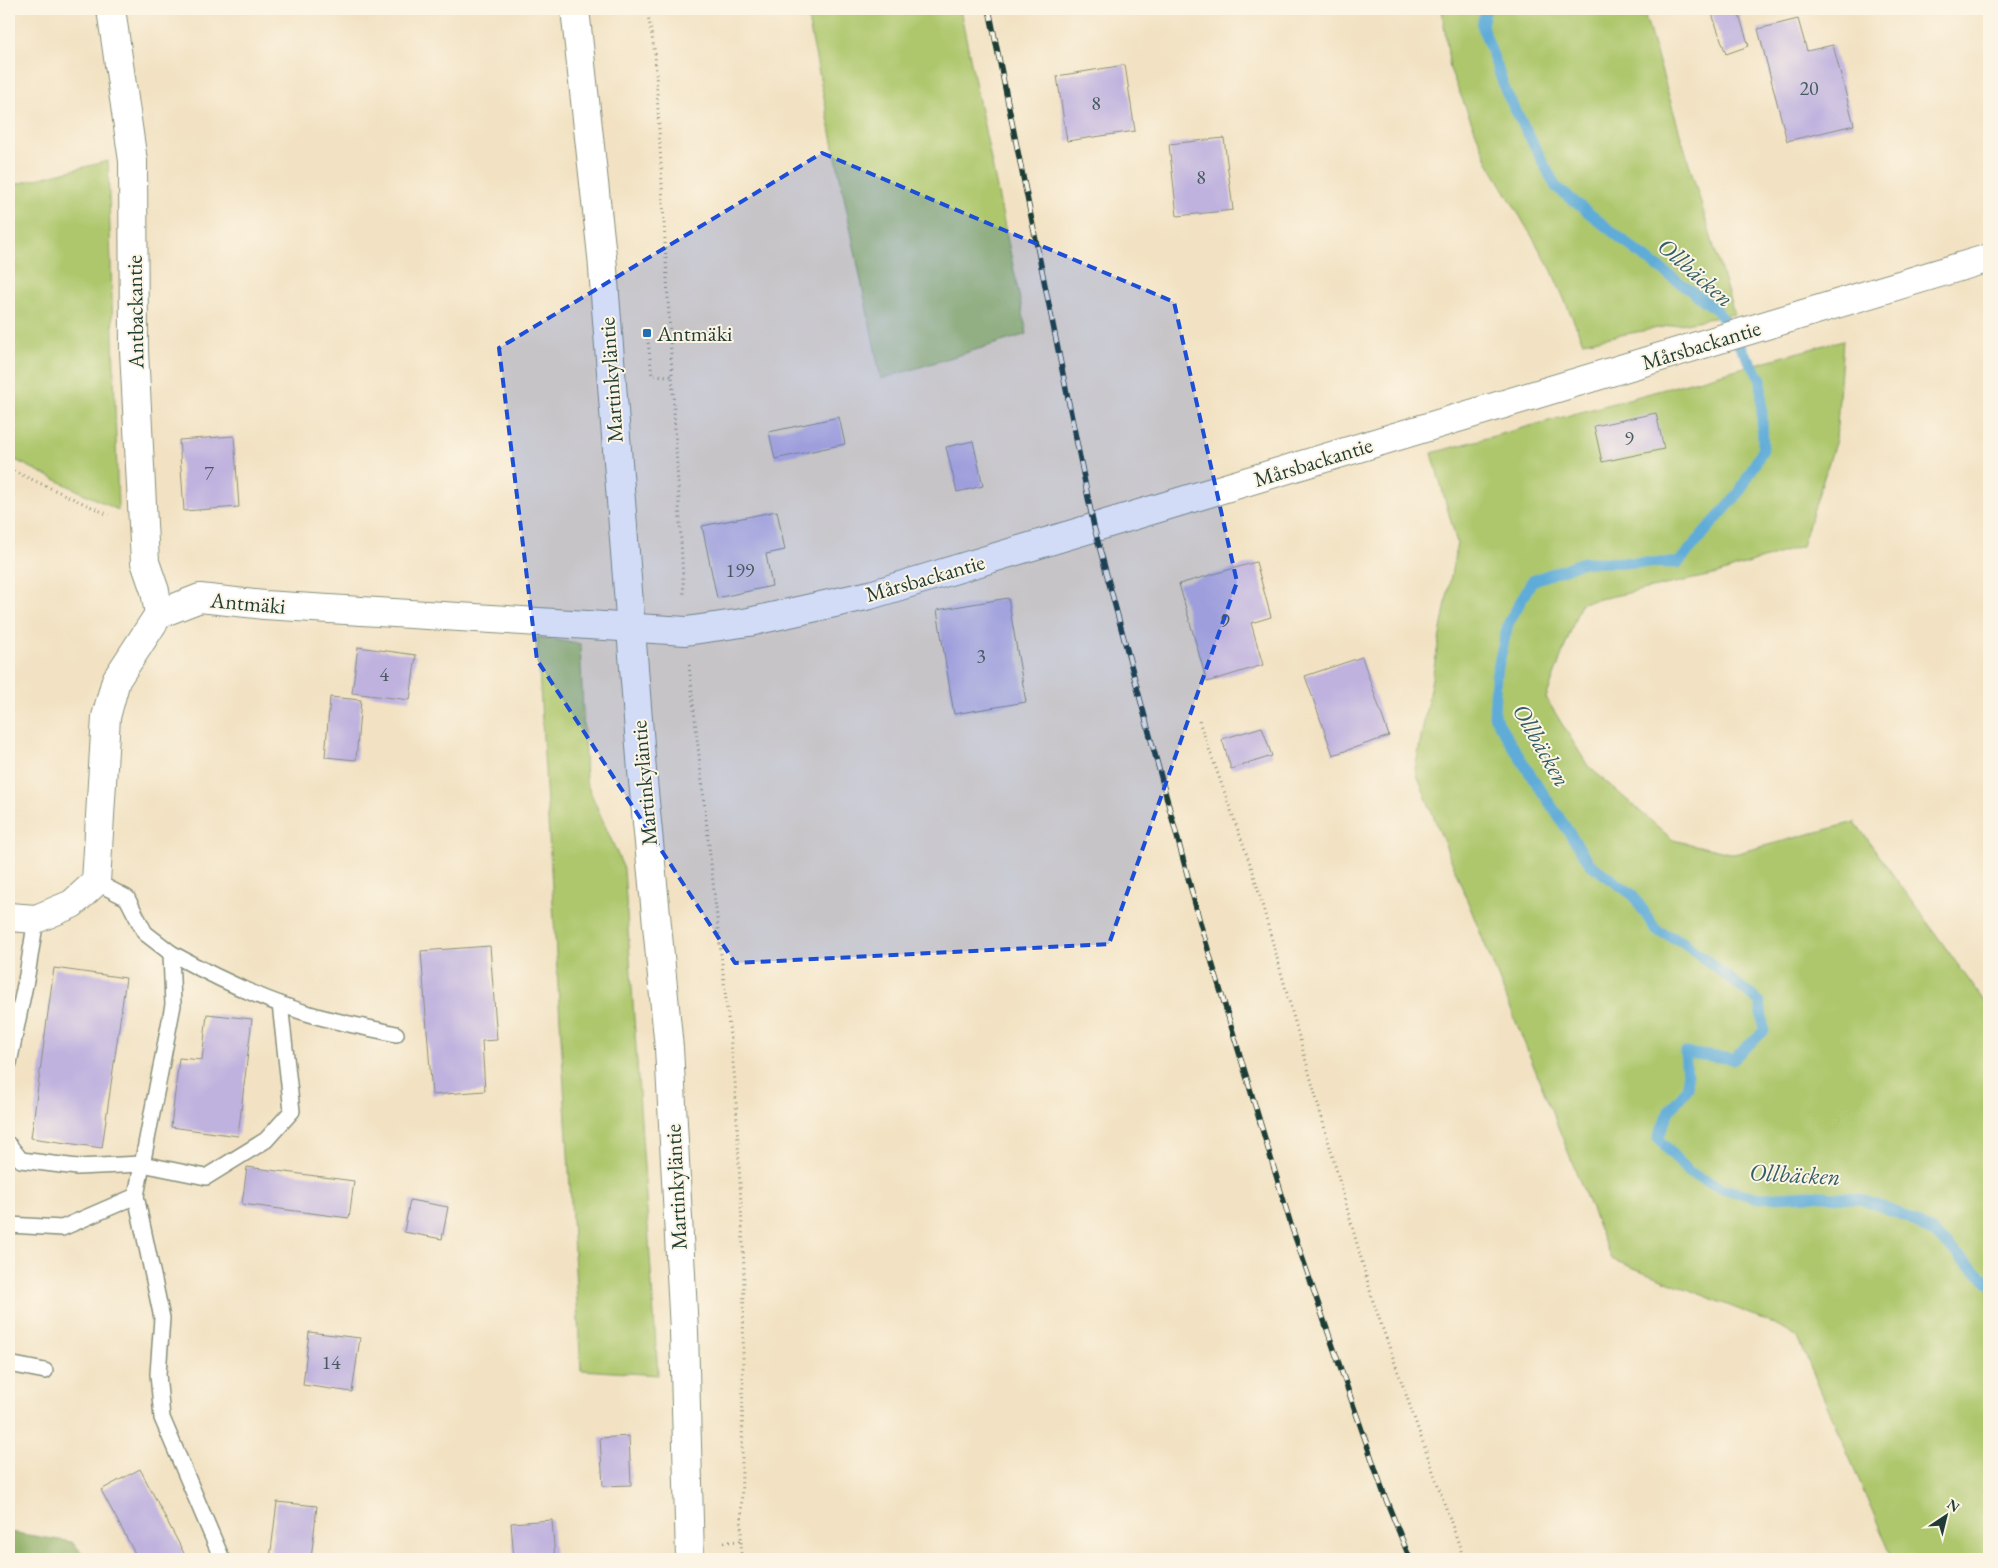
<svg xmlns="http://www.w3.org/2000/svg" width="1998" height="1568" viewBox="0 0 1998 1568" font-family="'EB Garamond',serif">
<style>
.green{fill:#aec76d;stroke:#668250}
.forest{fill:#8aac60;stroke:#54744a}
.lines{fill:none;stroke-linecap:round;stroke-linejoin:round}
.stream{stroke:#5eacd8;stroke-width:11}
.building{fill:#bfb2df}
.service-casing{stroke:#88907c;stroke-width:18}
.minor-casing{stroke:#88907c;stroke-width:30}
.tertiary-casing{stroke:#88907c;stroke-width:30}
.path{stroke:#88907c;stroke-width:3;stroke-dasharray:1 4;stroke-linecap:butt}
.service{stroke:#fff;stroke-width:15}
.minor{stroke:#fff;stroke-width:28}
.tertiary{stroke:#fff;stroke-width:28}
.rail-casing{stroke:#1f3d34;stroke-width:5.5}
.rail{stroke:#fcf5e5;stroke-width:4;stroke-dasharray:11;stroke-linecap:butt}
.marked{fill:#1d4ed8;fill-opacity:0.2;stroke:#1d4ed8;stroke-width:4;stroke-dasharray:10 6;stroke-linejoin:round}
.poi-dot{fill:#1f6fb2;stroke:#fcf5e5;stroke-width:2}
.labels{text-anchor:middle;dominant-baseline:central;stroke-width:4;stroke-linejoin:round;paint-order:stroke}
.number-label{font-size:20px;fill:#475a5f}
.street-label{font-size:22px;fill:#1f3d34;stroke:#fcf5e5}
.poi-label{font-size:22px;fill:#1f3d34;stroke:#fcf5e5;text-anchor:start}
.water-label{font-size:24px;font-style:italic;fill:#325e65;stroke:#fcf5e5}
</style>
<rect width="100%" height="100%" fill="#fcf5e5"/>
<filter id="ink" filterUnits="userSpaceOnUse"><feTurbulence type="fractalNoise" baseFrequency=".02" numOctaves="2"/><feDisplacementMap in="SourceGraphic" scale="10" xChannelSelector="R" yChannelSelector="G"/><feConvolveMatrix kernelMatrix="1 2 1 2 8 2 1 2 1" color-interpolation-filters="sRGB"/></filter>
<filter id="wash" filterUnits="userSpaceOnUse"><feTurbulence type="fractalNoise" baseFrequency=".0096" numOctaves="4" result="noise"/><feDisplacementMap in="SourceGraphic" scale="20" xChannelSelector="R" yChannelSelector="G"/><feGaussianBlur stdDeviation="1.12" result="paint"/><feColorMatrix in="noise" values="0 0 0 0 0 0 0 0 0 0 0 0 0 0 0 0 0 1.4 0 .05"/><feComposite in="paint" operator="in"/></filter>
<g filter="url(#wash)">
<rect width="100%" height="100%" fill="#f2e2c3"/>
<g class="green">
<path d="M806,9H960L1027,334L881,379Z"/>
<path d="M1442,9H1643L1734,314L1583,342L1551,269L1488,162L1450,69Z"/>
<path d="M108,161L118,510L9,457V186Z"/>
<path d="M1843,340L1836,440L1802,546L1717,574L1581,603L1546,698L1588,766L1673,840L1734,854L1855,822L1989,1008V1559H1893L1798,1338L1768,1321L1611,1259L1415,770L1457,543L1432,453Z"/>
<path d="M537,637L580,644L586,782L624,869L658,1375L581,1370Z"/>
</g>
<path class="forest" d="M9,1532L72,1542L88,1559H9Z"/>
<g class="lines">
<path class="stream" d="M1486,9L1482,25L1506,92L1556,187L1643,256L1716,309L1761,379L1763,449L1739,493L1678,563L1583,562L1532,581L1508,624L1496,676L1494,716L1525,766L1590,864L1633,895L1656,930L1683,942L1760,1002L1764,1031L1733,1059L1685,1053L1688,1088L1669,1111L1658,1138L1688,1172L1721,1188L1759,1198L1810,1195L1860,1199L1898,1213L1934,1233L1989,1283"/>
</g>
<g id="blocks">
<g class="building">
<path d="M1717,9H1737L1749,46L1726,54L1711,11Z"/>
<path d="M1798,19L1807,51L1833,45L1854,125L1787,141L1758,29Z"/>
<path d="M1125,65L1135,131L1067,141L1057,76Z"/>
<path d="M1224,138L1233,210L1177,216L1169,144Z"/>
<path d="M1656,413L1664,449L1602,462L1594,426Z"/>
<path d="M839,417L845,444L775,459L769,432Z"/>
<path d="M234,436L239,507L184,511L179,440Z"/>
<path d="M973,441L983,486L957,492L946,447Z"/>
<path d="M777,511L785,550L766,554L772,586L717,598L702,526Z"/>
<path d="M1256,562L1271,617L1251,623L1263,665L1207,682L1179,584Z"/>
<path d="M1008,598L1026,702L954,714L937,610Z"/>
<path d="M358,647L416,655L410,700L352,693Z"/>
<path d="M1362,657L1389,736L1333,755L1305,676Z"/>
<path d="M330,697L361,700L356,760L325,757Z"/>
<path d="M1262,727L1272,756L1231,769L1222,739Z"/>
<path d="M490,946L497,1040L482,1041L485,1091L432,1095L421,951Z"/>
<path d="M54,968L126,978L102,1148L31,1138Z"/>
<path d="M207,1014L252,1019L238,1136L171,1127L179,1058L202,1060Z"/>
<path d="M247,1167L354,1181L349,1218L242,1204Z"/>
<path d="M410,1200L448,1207L442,1239L404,1232Z"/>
<path d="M309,1332L360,1338L352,1392L303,1385Z"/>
<path d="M629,1436L631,1485L603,1486L600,1438Z"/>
<path d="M140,1469L187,1559H138L101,1490Z"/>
<path d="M277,1502L317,1506L311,1559H270Z"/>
<path d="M552,1520L555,1559H514L511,1523Z"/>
</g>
</g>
</g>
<g filter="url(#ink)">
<use href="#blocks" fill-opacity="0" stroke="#88907c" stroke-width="1"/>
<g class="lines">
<g class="service-casing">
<g id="service">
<path d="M96,882L127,898L145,933L171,953L173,1005L136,1196L162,1318L158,1374L162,1418L222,1559"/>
<path d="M171,953C218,979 269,1003 320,1017C345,1024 371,1028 396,1034"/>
<path d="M9,1063L27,975L36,919"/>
<path d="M9,1145L21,1160L77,1167L142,1164L206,1177L266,1140L292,1111L280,1004"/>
<path d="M9,1225L62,1228L136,1196"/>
<path d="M9,1364L45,1371"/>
</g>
</g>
<g class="minor-casing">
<g id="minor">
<path d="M111,9L133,161L134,351L145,562L155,591L159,614"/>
<path d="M9,917L36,919L72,904L96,882L106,717L116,680L159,614L200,598L264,605L686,631L749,622L870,595L1989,258"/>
</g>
</g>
<g class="tertiary-casing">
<path id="tertiary" d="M575,9L602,256L642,771L669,1048L684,1331L690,1559"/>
</g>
<g class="path">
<path d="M647,9L655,54L684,597"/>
<path d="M647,333L652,375L671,376"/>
<path d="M9,469L109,515"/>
<path d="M689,665L735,1081L744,1267L741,1559"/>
<path d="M1199,721L1253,872L1373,1301L1464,1559"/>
<path d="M724,1542L741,1541"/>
</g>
<use href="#service" class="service"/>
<use href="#minor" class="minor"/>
<use href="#tertiary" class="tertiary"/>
<g class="rail-casing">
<path id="rail" d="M989,9L1094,527L1201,926L1291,1225L1385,1497L1410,1559"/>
</g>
<use href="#rail" class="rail"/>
</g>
</g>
<path class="marked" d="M822,153L1174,302L1237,582L1109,944L735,963L537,660L499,348Z"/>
<rect class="poi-dot" x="642" y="328" width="10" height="10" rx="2.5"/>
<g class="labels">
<g class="number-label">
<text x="1809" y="88">20</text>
<text x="1096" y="103">8</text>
<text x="1201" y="177">8</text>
<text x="1629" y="438">9</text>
<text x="209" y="473">7</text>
<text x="740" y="570">199</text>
<text x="1225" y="620">9</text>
<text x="981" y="656">3</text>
<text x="384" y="674">4</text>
<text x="331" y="1362">14</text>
</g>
<g class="street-label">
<text transform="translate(135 312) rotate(-91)">Antbackantie</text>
<text transform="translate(1701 345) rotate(-17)">Mårsbackantie</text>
<text transform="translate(611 380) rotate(-94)">Martinkyläntie</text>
<text transform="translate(1313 462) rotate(-17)">Mårsbackantie</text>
<text transform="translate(925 578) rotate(-16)">Mårsbackantie</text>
<text transform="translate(248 603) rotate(5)">Antmäki</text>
<text transform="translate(644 783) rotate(-95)">Martinkyläntie</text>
<text transform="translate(676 1187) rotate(-93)">Martinkyläntie</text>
</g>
<g class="poi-label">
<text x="657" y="333">Antmäki</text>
</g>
<g class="water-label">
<text transform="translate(1696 272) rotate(41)">Ollbäcken</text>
<text transform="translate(1542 745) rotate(60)">Ollbäcken</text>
<text transform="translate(1795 1174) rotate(3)">Ollbäcken</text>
</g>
</g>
<rect width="1998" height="1568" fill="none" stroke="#fcf5e5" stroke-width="30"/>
<g transform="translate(1946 1516) rotate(35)" stroke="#fcf5e5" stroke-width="4" paint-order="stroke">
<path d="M0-4L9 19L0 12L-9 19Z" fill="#1f3d34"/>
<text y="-8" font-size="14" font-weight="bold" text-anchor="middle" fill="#1f3d34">N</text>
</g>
</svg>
